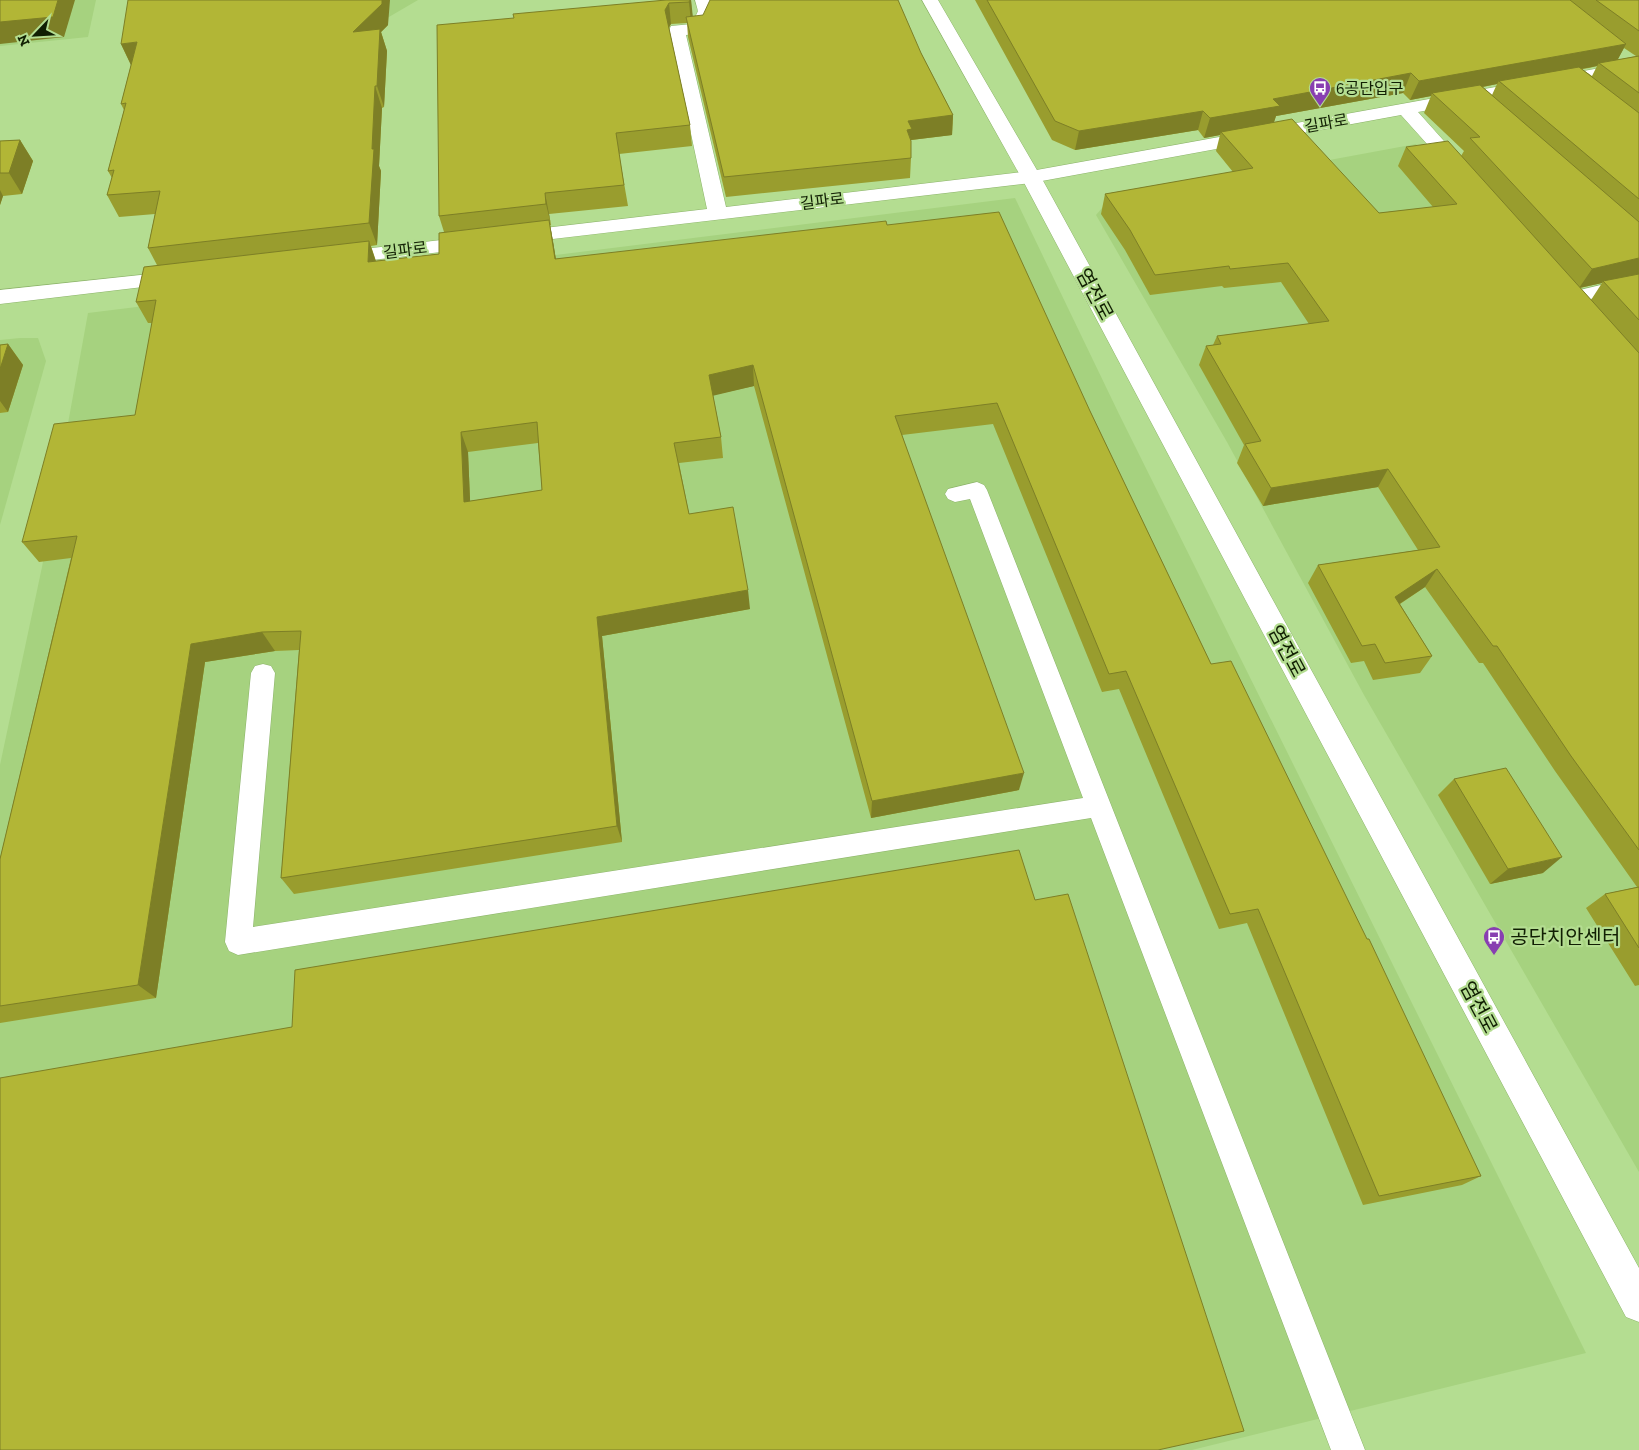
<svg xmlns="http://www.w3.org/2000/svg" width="1639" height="1450" viewBox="0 0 1639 1450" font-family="'Zilla Slab','Noto Sans KR',serif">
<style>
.built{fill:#a6d27f}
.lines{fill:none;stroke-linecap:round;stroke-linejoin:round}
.service-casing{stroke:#8cb36a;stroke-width:1}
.minor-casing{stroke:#8cb36a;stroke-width:1}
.tertiary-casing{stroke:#8cb36a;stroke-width:1}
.service{fill:#fff;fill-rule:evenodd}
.minor{fill:#fff;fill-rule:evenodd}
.tertiary{fill:#fff;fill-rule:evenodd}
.wall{fill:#999d2e;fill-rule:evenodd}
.shaded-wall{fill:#7d7f26}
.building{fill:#b2b636;stroke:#7d7f26;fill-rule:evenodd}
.labels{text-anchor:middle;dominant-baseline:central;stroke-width:4.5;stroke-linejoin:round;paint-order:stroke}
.far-poi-label{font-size:16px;fill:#111f03;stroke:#b4dd91;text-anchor:start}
.far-street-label{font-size:16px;fill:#111f03;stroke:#b4dd91}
.street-label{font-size:20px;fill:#111f03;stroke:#b4dd91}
.poi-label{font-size:20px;fill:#111f03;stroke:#b4dd91;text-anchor:start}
</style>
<rect width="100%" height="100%" fill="#b4dd91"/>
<g class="built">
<path d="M0,0H96L88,37L0,46Z"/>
<path d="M315,0H418L382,21Z"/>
<path d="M1416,144L1481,216L1639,404V1172L1364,695L1227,442L1096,215L1108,201Z"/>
<path d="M1015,198L1119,414L1586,1353L1192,1450H0V765L42,567L88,313Z"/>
<path d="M20,338H38L46,361L0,525V340Z"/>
</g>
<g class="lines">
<g class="service-casing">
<g id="service">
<path d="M1639,276V288L1573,303L1567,301L1564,297L1567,293Z"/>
<path d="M977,482L984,485L987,490L1365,1450H1331L1091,818L238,955L229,951L225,942L251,673L255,666L263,664L271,666L275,673L253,927L1083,798L970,499L955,502L948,499L945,494L948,489Z"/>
</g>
</g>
<g class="minor-casing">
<g id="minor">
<path d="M695,0H711L714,11L704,33L686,35L726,207L1031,171L1639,61V71L1418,112L1470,170L1468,174H1454L1401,115L1031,183L338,264L331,262L328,258L331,254L338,252L707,209L669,30L671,26L692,24L698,11Z"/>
<path d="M178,271L185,272L188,277L185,282L0,304V290Z"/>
</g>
</g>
<g class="tertiary-casing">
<path id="tertiary" d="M922,0H938L1041,177L1639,1268V1322L1626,1317L1021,177Z"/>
</g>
<use href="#service" class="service"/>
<use href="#minor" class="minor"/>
<use href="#tertiary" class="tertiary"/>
</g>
<g class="wall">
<path d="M666,0H691L692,16L921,53L953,115L952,135L911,140V158L910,178L726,197L688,37L687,23L671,24L669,28L690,125L692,146L619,154L628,206L549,214L551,225H550L556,259L887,225L1090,411L1211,664L1481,1176L1462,1185L1363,1205L1247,923L1219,929L1119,689L1102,692L993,424L902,435L1019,790L871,818L754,386L713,395L721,437L723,458L679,463L689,514L750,609L602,636L622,842L294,894L281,878L299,650L275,651L205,662L156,998L0,1023V859L71,558L39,562L22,542L135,415L152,323H148L136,302L157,265L148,248L155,214L119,217L107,195L112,178L108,171L124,110L121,104L131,65L121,44L388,25L381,32L387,51L384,107L382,108L379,166L381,171L377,245L371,246L376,261L439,254L444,232L439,216L514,18ZM538,443L542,490L470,501L468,452Z"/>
<path d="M975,0H1639V985L1635,986L1586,908L1605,894L1637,887L1555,771L1483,663H1479L1425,587L1400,604L1432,656L1420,673L1373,680L1364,661L1351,663L1308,583L1318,565L1418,550L1378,487L1263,506L1237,463L1244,445L1199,365L1206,346L1213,345L1217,336L1309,324L1281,282L1224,288L1222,286L1150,295L1125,250L1101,214L1105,194L1233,172L1216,151L1220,135L1204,138L1198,130L1075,150L1052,140ZM1624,48L1636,56L1617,60ZM1597,66L1592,76L1582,69L1589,68ZM1497,84L1492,95L1483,87ZM1403,93L1410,100L1431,96L1424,113L1464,151L1461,156L1406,147L1398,166L1433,207L1379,213L1274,122L1276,116ZM1602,283L1591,300L1580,288Z"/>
<path d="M20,140L33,161L22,194L3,196L0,205V141Z"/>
<path d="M8,344L23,365L8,412L0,413V345Z"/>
<path d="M1454,779L1543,873L1490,884L1438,795Z"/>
</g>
<g class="shaded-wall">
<path d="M58,0H75L64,37L0,44V22Z"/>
<path d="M382,0H390L388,25L381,32L387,51L384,107L377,86L353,32Z"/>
<path d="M690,0H691L693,18L691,22L689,2Z"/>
<path d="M669,3L671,24L667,30L665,10Z"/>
<path d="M137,42L131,65L121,44Z"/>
<path d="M1626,44L1616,63H1599L1597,66L1502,84L1499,81L1497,84L1435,96L1432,93L1431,96L1410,100L1419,81Z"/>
<path d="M1411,73L1403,93L1276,116L1273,125L1221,132L1220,135L1204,138L1210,118L1273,99Z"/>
<path d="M375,86L382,108L379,166L381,171L377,245L369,223L372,149Z"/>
<path d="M1203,111L1198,130L1075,150L1079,131Z"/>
<path d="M953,115L952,135L911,140L907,130L908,121Z"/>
<path d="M20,140L33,161L22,194L9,173Z"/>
<path d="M0,190L3,196L0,205Z"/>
<path d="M545,193L549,214L551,225L546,204Z"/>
<path d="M549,220L553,241L559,280L555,259Z"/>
<path d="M369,241L376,262H368Z"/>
<path d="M1639,258V275L1603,281L1602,283L1579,288L1592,269Z"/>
<path d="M8,344L23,365L8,412L0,401V369Z"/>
<path d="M753,365L754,386L712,396L709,375Z"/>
<path d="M461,432L468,452L471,522L464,502Z"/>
<path d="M1388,469L1378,487L1263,506L1271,488Z"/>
<path d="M1437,569L1425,587L1384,614L1395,597Z"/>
<path d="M748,590L750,609L602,636L622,842L617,826L597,617Z"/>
<path d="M262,632L275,651L205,662L156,998L138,985L191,644Z"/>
<path d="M1024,773L1019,790L871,818L872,801Z"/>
<path d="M1562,857L1543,873L1490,884L1508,869Z"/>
</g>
<g class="building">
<path d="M0,0H58L53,17L0,22Z"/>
<path d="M128,0H382V4L353,32L380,29L377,86H375L372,149H374L369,223L148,248L160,191L107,195L114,170L108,171L126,103L121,104L137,42L121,44Z"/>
<path d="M666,0H690L689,2L669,3L665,10L690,125L616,133L624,185L545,193L546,204L439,216L437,25L514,18L513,14Z"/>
<path d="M710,0H898L921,53L953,115L908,121L912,129L907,130L911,141V158L724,177L686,17L703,15Z"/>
<path d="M987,0H1570L1626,44L1419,81L1411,73L1273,99L1280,106L1210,118L1203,111L1079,131L1055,121Z"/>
<path d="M1596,0H1639V31Z"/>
<path d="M1639,56V93L1599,63Z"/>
<path d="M1579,67L1639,113V199L1499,81Z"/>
<path d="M1480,85L1639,222V258L1592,269L1470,138L1480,137L1432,93Z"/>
<path d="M1292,119L1379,213L1457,204L1406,147L1448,141L1639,353V850L1571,756L1497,646H1493L1437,569L1395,597L1432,656L1385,663L1375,644L1362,646L1318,565L1440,547L1388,469L1271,488L1245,444L1261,441L1206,346L1221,344L1217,336L1329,321L1288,263L1230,269L1229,266L1155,275L1130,230L1105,194L1253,168L1221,132Z"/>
<path d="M20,140L9,173H0V141Z"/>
<path d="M999,212L1090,411L1211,664L1231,661L1367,939H1369L1481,1176L1379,1196L1258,909L1230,914L1126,671L1109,674L997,403L895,416L1024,773L872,801L753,365L709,375L721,437L674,443L689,514L733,507L748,590L597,617L617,826L281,878L301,631L262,632L191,644L138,985L0,1006V859L77,536L22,542L54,424L135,415L156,300L136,302L144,267L369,241L368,262L439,254V233L549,220L555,259L886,221L887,225ZM537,422L542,490L464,502L461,432Z"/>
<path d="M1639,274V320L1603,281Z"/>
<path d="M8,344L0,369V345Z"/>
<path d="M1506,768L1562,857L1508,869L1454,779Z"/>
<path d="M1019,850L1035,900L1068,894L1244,1431L1158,1450H0V1078L292,1027L295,970Z"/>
<path d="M1639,887V948L1605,894Z"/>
</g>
<defs>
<g id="bus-pin" transform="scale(1.125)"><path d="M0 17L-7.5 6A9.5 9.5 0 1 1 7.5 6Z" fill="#883eb1" stroke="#b4dd91"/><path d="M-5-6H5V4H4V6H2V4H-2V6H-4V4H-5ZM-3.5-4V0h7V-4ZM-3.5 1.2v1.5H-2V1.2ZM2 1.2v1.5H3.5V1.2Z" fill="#fff"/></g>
</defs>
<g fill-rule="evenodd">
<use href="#bus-pin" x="1320" y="88"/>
<use href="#bus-pin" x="1494" y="937"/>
</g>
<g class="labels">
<g class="far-poi-label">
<text x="1336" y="88">6공단입구</text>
</g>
<g class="far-street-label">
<text transform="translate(1326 123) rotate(-10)">길파로</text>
<text transform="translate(822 201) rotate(-7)">길파로</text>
<text transform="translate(405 250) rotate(-7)">길파로</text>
</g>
<g class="street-label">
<text transform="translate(1095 294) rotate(62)">염전로</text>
<text transform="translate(1287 651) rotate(62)">염전로</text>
<text transform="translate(1479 1007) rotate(62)">염전로</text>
</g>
<g class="poi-label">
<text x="1510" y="937">공단치안센터</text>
</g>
</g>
<g transform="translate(35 35) rotate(245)" stroke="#b4dd91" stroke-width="4" paint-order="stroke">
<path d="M0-4L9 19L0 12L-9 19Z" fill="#111f03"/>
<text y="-8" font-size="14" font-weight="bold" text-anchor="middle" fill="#111f03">N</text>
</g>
</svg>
